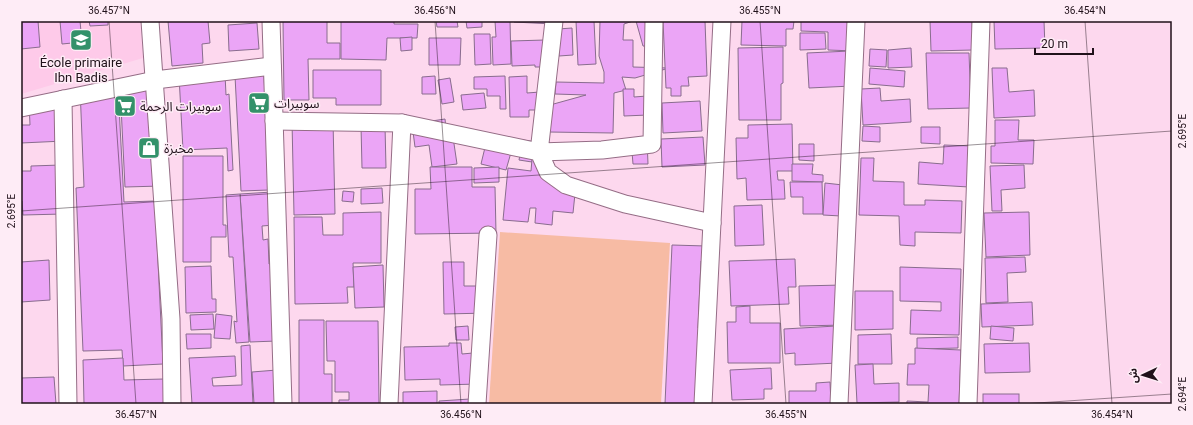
<svg xmlns="http://www.w3.org/2000/svg" width="1193" height="425" viewBox="0 0 1193 425" font-family="Roboto,'Noto Sans Arabic',sans-serif">
<style>
.built{fill:#fecae9}
.green{fill:#f7bba4}
.building{fill:#eba5f6;stroke:#896c8e}
.lines{fill:none;stroke-linecap:round;stroke-linejoin:round}
.street-casing{stroke:#956d86;stroke-width:19}
.street{stroke:#fff;stroke-width:17}
.ticks{fill:none;stroke:#20111a;stroke-width:1;stroke-opacity:0.45}
.labels{text-anchor:middle;dominant-baseline:central;stroke-width:3;stroke-linejoin:round;paint-order:stroke}
.poi-label{font-size:13px;fill:#20111a;stroke:#feecf6;text-anchor:start}
.neatline{fill:none;stroke:#20111a;stroke-width:1.5}
.ticks-label{font-size:10px;text-anchor:middle;fill:#20111a}
</style>
<rect width="100%" height="100%" fill="#fdd8ee"/>
<path class="built" d="M21,21H140L143,58L21,94Z"/>
<path class="green" d="M500,232L670,243L661,404H489Z"/>
<g class="building">
<path d="M21,21H38L40,47L21,49Z"/>
<path d="M60,21H80L82,42L62,44Z"/>
<path d="M89,21H108V25L90,26Z"/>
<path d="M168,21H208L210,43L202,44L203,63L172,66Z"/>
<path d="M283,21H327V43H340V59H308L309,100H284Z"/>
<path d="M341,21H394V24H418L417,38H387L386,60L341,59Z"/>
<path d="M436,21H457L458,27H437Z"/>
<path d="M466,21H482V27L467,28Z"/>
<path d="M495,21H510L511,64L493,65L492,37H496Z"/>
<path d="M514,21H553V24L514,22Z"/>
<path d="M576,21H594L596,64L578,65Z"/>
<path d="M600,21H633L624,24L623,40H633V67L669,68L635,78L622,77L626,90L614,93L613,133L549,132L550,105L586,95L555,94L556,82L604,83V72L599,56Z"/>
<path d="M636,21H647L655,47L643,46Z"/>
<path d="M663,21H705L707,76L688,77L689,86H681V96H671V88H666Z"/>
<path d="M742,21H794L793,29H786V46L741,45Z"/>
<path d="M801,21H856L855,51L828,50V32L801,31Z"/>
<path d="M930,21H972L973,50L931,51Z"/>
<path d="M994,21H1044L1045,48L995,49Z"/>
<path d="M257,23L259,49L229,51L228,25Z"/>
<path d="M572,28L573,55L559,56L558,29Z"/>
<path d="M800,33H825L826,49L800,50Z"/>
<path d="M474,34H490L491,64L475,65Z"/>
<path d="M412,37V50L401,51L400,38Z"/>
<path d="M429,38H461L460,65H429Z"/>
<path d="M545,40L546,67H535V65L512,66L511,41Z"/>
<path d="M783,47V83L781,84V120H739L738,48Z"/>
<path d="M911,48L912,67L888,68V50Z"/>
<path d="M870,49L887,50L886,67L869,66Z"/>
<path d="M850,51L852,86L809,88L807,53Z"/>
<path d="M926,53H969L971,108L928,109Z"/>
<path d="M870,68L905,71L904,87L869,84Z"/>
<path d="M992,68H1007L1009,92L1034,90L1035,116L994,118Z"/>
<path d="M313,70H381V105H336V98H313Z"/>
<path d="M225,74L226,95L229,94L233,170L228,171L227,148L183,150L179,76Z"/>
<path d="M264,74L269,190L241,191L235,76Z"/>
<path d="M435,76L436,94H422V77Z"/>
<path d="M505,76L506,109H500V96H487V89H474V77Z"/>
<path d="M527,76V93L540,92V110H529V117H510L509,77Z"/>
<path d="M450,78L454,102L442,104L438,80Z"/>
<path d="M157,84L161,186L125,187L120,86Z"/>
<path d="M118,87L124,202L155,201L163,364L123,366L122,350L83,351L76,188L84,187L80,88Z"/>
<path d="M880,88L881,101L910,99L911,122L863,125L861,89Z"/>
<path d="M623,89H634V97L647,96L648,115L624,116Z"/>
<path d="M484,93L486,108L463,110L461,95Z"/>
<path d="M63,100L64,141L21,143V125H30L29,102Z"/>
<path d="M700,101L702,131L663,133L662,103Z"/>
<path d="M445,119L447,138L453,137L457,164L432,167L429,145L415,147L412,124Z"/>
<path d="M333,120L335,214L294,215L292,121Z"/>
<path d="M995,120H1019L1018,140H1034L1033,164L991,163V146H995Z"/>
<path d="M792,124L793,171H777L778,180H784L785,199L747,200L746,178L737,179L736,138H748V125Z"/>
<path d="M361,126H385L386,168H362Z"/>
<path d="M863,126L880,127V142L862,141Z"/>
<path d="M921,127H940V144L921,143Z"/>
<path d="M488,135L514,142L506,170L481,164Z"/>
<path d="M703,137L705,165L662,167L661,139Z"/>
<path d="M647,139L648,164H633L631,140Z"/>
<path d="M523,140L536,142L532,162L519,160Z"/>
<path d="M799,144H814V161L799,160Z"/>
<path d="M944,145L971,146L969,187L918,184L919,162L943,164Z"/>
<path d="M183,156H223V225H226V237H211V262H183Z"/>
<path d="M861,158H874L873,181L904,182V205H925V200L962,201L961,233L915,232V246L900,245L899,216L859,215Z"/>
<path d="M532,159L549,161L548,171L576,184L573,213L553,211L552,225L535,223L536,208H530L528,222L503,220L508,168L531,171Z"/>
<path d="M792,164H813L812,174L823,175V182L792,181Z"/>
<path d="M61,165L63,214L23,215L22,201H21V171H31V166Z"/>
<path d="M1024,165L1025,188L1001,190L1002,211H992L990,166Z"/>
<path d="M430,167H472V187H495L496,233L415,234V189H431Z"/>
<path d="M499,167V182L474,183V168Z"/>
<path d="M790,182H822L823,214H803V197H791Z"/>
<path d="M825,183L843,185L841,216L823,215Z"/>
<path d="M382,188L383,203L361,204V189Z"/>
<path d="M343,191L354,192L353,202L342,201Z"/>
<path d="M272,192L274,225L262,226L263,240L268,239L269,264H273L277,341L250,342L240,194Z"/>
<path d="M240,194L249,342L236,343L234,321L237,322L233,257H229L226,195Z"/>
<path d="M762,205L764,245L735,246L734,206Z"/>
<path d="M381,212V263H353L354,287H347L348,303L295,304L294,217H322L323,235H343V213Z"/>
<path d="M1029,212L1030,255L986,257L984,213Z"/>
<path d="M672,245L706,246L705,261H701L698,328H700L697,404H665Z"/>
<path d="M1025,257L1026,272L1007,273L1008,302L986,303L985,258Z"/>
<path d="M795,259L796,287H788L789,304L731,306L729,261Z"/>
<path d="M49,260L50,300L21,302V262Z"/>
<path d="M443,262H464V286H488L489,313L444,314Z"/>
<path d="M383,265L384,307L355,308L353,267Z"/>
<path d="M211,266L212,299H216V312L186,313L185,267Z"/>
<path d="M900,267L961,269L959,335L910,334L911,310L941,311V302L900,301Z"/>
<path d="M843,285L844,325L800,326L799,286Z"/>
<path d="M855,291H893V329L855,330Z"/>
<path d="M1032,302L1033,325L982,327L981,304Z"/>
<path d="M750,306V323H780V363H728L727,322H736V307Z"/>
<path d="M213,314L214,329L191,330L190,315Z"/>
<path d="M216,314L232,316L230,339L214,338Z"/>
<path d="M299,320H324V374H332V404H299Z"/>
<path d="M326,321H378L379,404H339V400H349V392H335V361H327Z"/>
<path d="M468,326L469,340H456L455,327Z"/>
<path d="M836,326L838,363L795,365V353L785,354L784,329Z"/>
<path d="M991,326L1014,328L1013,341L990,339Z"/>
<path d="M186,334H211V348L187,349Z"/>
<path d="M891,334L892,364H858V335Z"/>
<path d="M958,337V348L917,349V338Z"/>
<path d="M449,343H461L462,354L473,353L479,384L440,385V379L405,380L404,347L449,346Z"/>
<path d="M1029,343L1030,372L985,373L984,344Z"/>
<path d="M250,345L253,404H192L189,358L235,356L236,376L212,378L213,386L242,385L241,346Z"/>
<path d="M915,348L961,350L959,404H907V401L928,402L929,385H907L908,364H915Z"/>
<path d="M123,358L124,380L164,379V404H84L83,360Z"/>
<path d="M873,364L874,384L899,383V402L857,403L855,365Z"/>
<path d="M771,368L772,389H764V399L732,400L730,370Z"/>
<path d="M277,370L280,404H254L252,372Z"/>
<path d="M54,377L56,404H21V378Z"/>
<path d="M830,382L831,404H789V391H816V383Z"/>
<path d="M437,391V404H403V392Z"/>
<rect x="983" y="394" width="36" height="10"/>
<path d="M470,399V404H439V401Z"/>
</g>
<g class="lines">
<g class="street-casing">
<g id="street">
<path d="M150,21L171,319L172,404"/>
<path d="M271,21L283,404"/>
<path d="M554,21L539,152L602,150L652,144L654,21"/>
<path d="M63,99L68,404"/>
<path d="M21,108L155,80L272,66"/>
<path d="M274,121L402,123L539,152L548,172L566,185L625,204L712,223"/>
<path d="M389,404L402,123"/>
<path d="M477,404L488,235"/>
<path d="M703,404L722,21"/>
<path d="M839,404L856,21"/>
<path d="M968,404L981,21"/>
</g>
</g>
<use href="#street" class="street"/>
</g>
<path class="ticks" d="M109,21L136,404M435,21L461,404M760,21L786,404M1085,21L1112,404M21,211L1172,131M1022,404L1172,394"/>
<defs>
<g id="school-square" transform="scale(1.15)"><rect x="-9" y="-9" width="18" height="18" rx="4" fill="#33916a" stroke="#feecf6"/><path d="M0-5L7-2L0 1L-7-2ZM-4 1L0 2.5L4 1V4Q0 6-4 4Z" fill="#fff"/></g>
<g id="supermarket-square" transform="scale(1.15)"><rect x="-9" y="-9" width="18" height="18" rx="4" fill="#33916a" stroke="#feecf6"/><path d="M-6-5.5h2.5l.6 2H6L4.5 2H-2.5L-4.4-4H-6ZM-1.5 3.2a1.3 1.3 0 1 0 .1 0ZM3 3.2a1.3 1.3 0 1 0 .1 0Z" fill="#fff"/></g>
<g id="shop-square" transform="scale(1.15)"><rect x="-9" y="-9" width="18" height="18" rx="4" fill="#33916a" stroke="#feecf6"/><path d="M-5-2.5h2.3a2.7 3.5 0 0 1 5.4 0H5L5.5 6h-11ZM-1.5-2.5h3a1.5 2.3 0 0 0-3 0Z" fill="#fff"/></g>
</defs>
<g fill-rule="evenodd">
<use href="#school-square" x="81" y="40"/>
<use href="#supermarket-square" x="259" y="103"/>
<use href="#supermarket-square" x="125" y="106"/>
<use href="#shop-square" x="149" y="148"/>
</g>
<g class="labels">
<g class="poi-label">
<text x="81" y="62" text-anchor="middle">École primaire<tspan x="81" dy="15">Ibn Badis</tspan></text>
<text x="274" y="103">سوبيرات</text>
<text x="140" y="106">سوبيرات الرحمة</text>
<text x="164" y="148">مخبزة</text>
</g>
</g>
<rect width="1193" height="425" fill="none" stroke="#feecf6" stroke-width="44"/>
<g transform="translate(1143 375) rotate(266)" stroke="#feecf6" stroke-width="3" paint-order="stroke">
<path d="M0-3L7 15L0 10L-7 15Z" fill="#20111a"/>
<text y="-6" font-size="11" font-weight="bold" text-anchor="middle" fill="#20111a">ش</text>
</g>
<path d="M1035 48v6h58v-6" fill="none" stroke="#20111a" stroke-width="2"/>
<text x="1041" y="48" font-size="12" fill="#20111a" stroke="#feecf6" stroke-width="3" paint-order="stroke">20 m</text>
<rect x="22" y="22" width="1149" height="381" class="neatline"/>
<g class="ticks-label">
<text x="109" y="14">36.457°N</text>
<text x="435" y="14">36.456°N</text>
<text x="760" y="14">36.455°N</text>
<text x="1085" y="14">36.454°N</text>
<text transform="translate(1182 131) rotate(-90)" y="4">2.695°E</text>
<text transform="translate(11 211) rotate(-90)" y="4">2.695°E</text>
<text transform="translate(1182 394) rotate(-90)" y="4">2.694°E</text>
<text x="136" y="418">36.457°N</text>
<text x="461" y="418">36.456°N</text>
<text x="786" y="418">36.455°N</text>
<text x="1112" y="418">36.454°N</text>
</g>
</svg>
